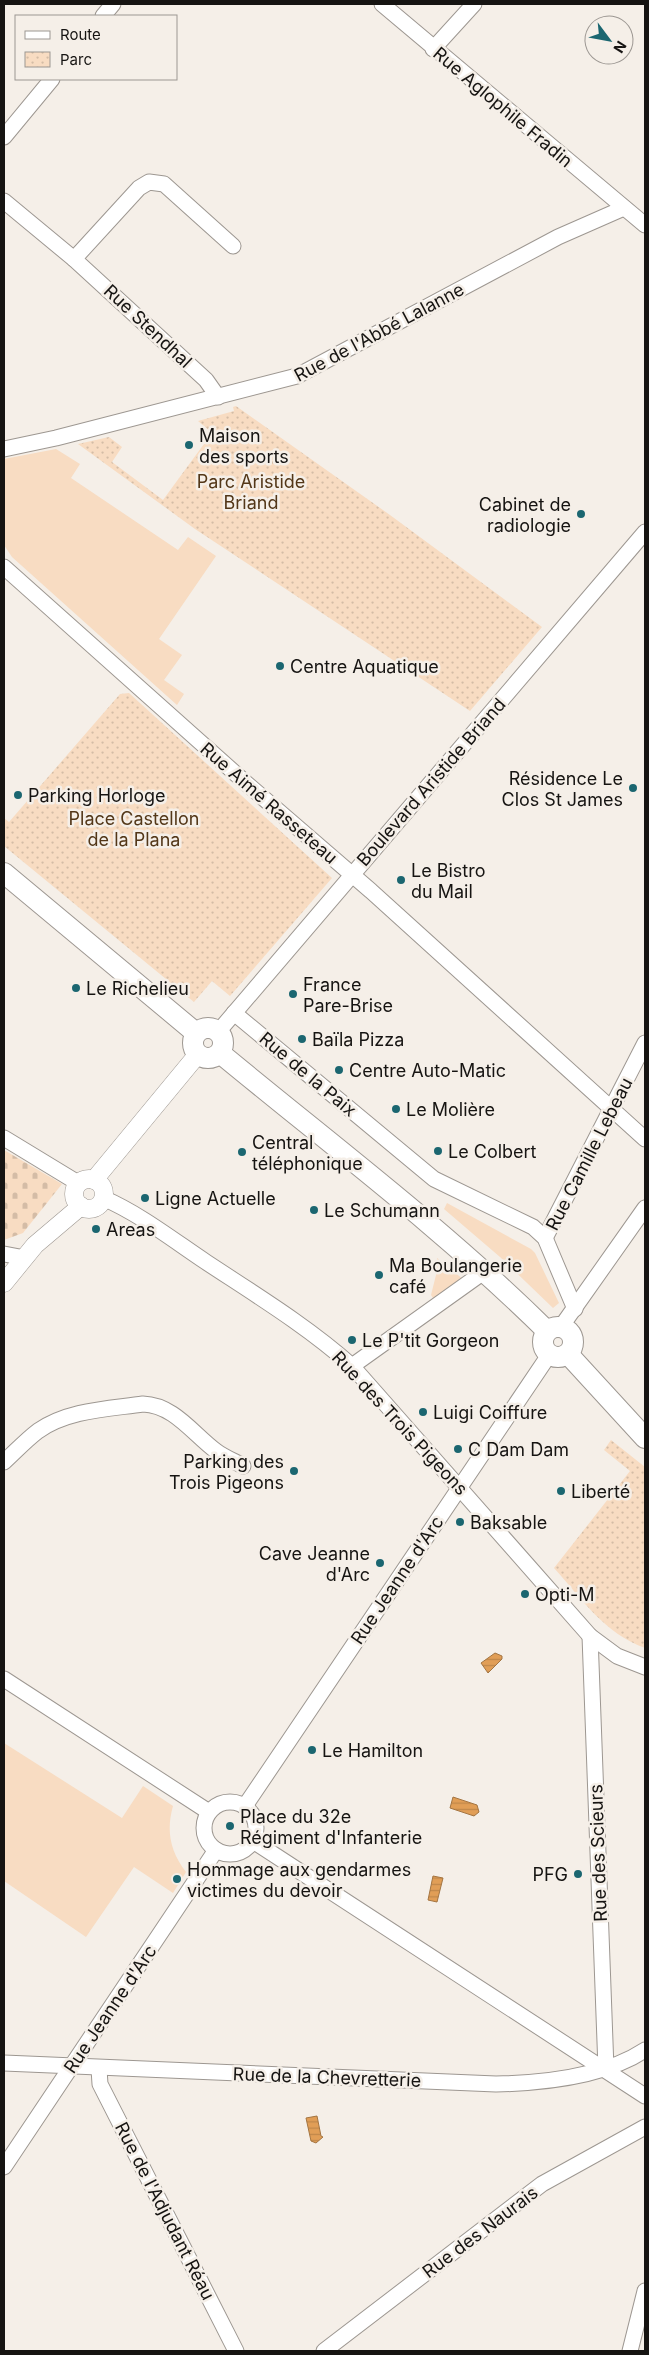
<svg xmlns="http://www.w3.org/2000/svg" width="649" height="2355" viewBox="0 0 649 2355" font-family="Inter,sans-serif">
<style>
.green{fill:#f8dcc2}
.cemetery{fill:url(#cemetery-stones)}
.park{fill:url(#park-dots)}
.water{fill:url(#water-rules);stroke:#a47542}
.lines{fill:none;stroke-linecap:round;stroke-linejoin:round}
.minor-casing{stroke:#9d9791;stroke-width:17}
.tertiary-casing{stroke:#9d9791;stroke-width:19}
.secondary-casing{stroke:#9d9791;stroke-width:22}
.minor{stroke:#fff;stroke-width:15}
.tertiary{stroke:#fff;stroke-width:18}
.secondary{stroke:#fff;stroke-width:20}
.poi-dot{fill:#1b6670;stroke:#f5efe8;stroke-width:2}
.labels{text-anchor:middle;dominant-baseline:central;stroke-width:5;stroke-linejoin:round;paint-order:stroke}
.street-label{font-size:18px;fill:#161412;stroke:#f5efe8}
.poi-label{font-size:18px;fill:#161412;stroke:#f5efe8;text-anchor:start}
.park-label{font-size:18px;fill:#533718;stroke:#f5efe8}
</style>
<defs>
<pattern id="cemetery-stones" width="16" height="16" patternUnits="userSpaceOnUse" patternTransform="scale(1.25)"><rect width="16" height="16" fill="#f8dcc2"/><path d="M2 7V4a2 2 0 0 1 4 0v3zM10 15v-3a2 2 0 0 1 4 0v3z" fill="#d4bca6"/></pattern>
<pattern id="park-dots" width="8" height="8" patternUnits="userSpaceOnUse" patternTransform="scale(1.25)"><rect width="8" height="8" fill="#f8dcc2"/><path d="M2 2h.1M6 6h.1" fill="none" stroke="#d4bca6" stroke-width="1.8" stroke-linecap="round"/></pattern>
<pattern id="water-rules" width="6" height="5" patternUnits="userSpaceOnUse" patternTransform="scale(1.25)"><rect width="6" height="5" fill="#e19e56"/><path d="M0 2.5h6" fill="none" stroke="#c0874a"/></pattern>
</defs>
<rect width="100%" height="100%" fill="#f5efe8"/>
<g class="green">
<path d="M56,449L80,464L71,478L178,550L188,537L216,556L159,639L182,655L164,680L184,694L177,705L12,557L4,545V459Z"/>
<path d="M447,1203L531,1249L535,1253L559,1303L553,1308L500,1257L444,1209Z"/>
<path d="M437,1258L464,1280L435,1301L431,1295L436,1275Z"/>
<path d="M4,1743L122,1818L143,1786L173,1806C166,1831 170,1851 186,1872L173,1893L134,1867L86,1937L4,1881Z"/>
</g>
<path class="cemetery" d="M4,1150L62,1184L23,1233L4,1240Z"/>
<g class="park">
<path d="M236,406L390,515L542,627L470,711L195,529L78,444L109,437L122,447L112,462L163,500L212,433L198,421L234,411L233,407Z"/>
<path d="M129,693L332,878L230,996L212,981L194,1002L4,846V818L9,822L120,694Z"/>
<path d="M611,1440L645,1467V1648C604,1633 583,1600 554,1568L630,1471L604,1450Z"/>
</g>
<g class="water">
<path d="M495,1653L502,1656V1659L488,1673L481,1663Z"/>
<path d="M453,1797L477,1805L479,1812L474,1816L450,1808Z"/>
<path d="M433,1876L443,1878L437,1902L428,1900Z"/>
<path d="M317,2116L321,2136L323,2137L316,2143L311,2141L306,2118Z"/>
</g>
<g class="lines">
<g class="minor-casing">
<g id="minor">
<path d="M382,4L645,225"/>
<path d="M103,16L113,4"/>
<path d="M433,49L474,4"/>
<path d="M4,137L52,79"/>
<path d="M4,201L74,259L206,380L218,397"/>
<path d="M74,259L139,188L149,182L164,184L233,246"/>
<path d="M4,449L56,438L297,376L558,237L624,208"/>
<path d="M4,567L246,783L371,891L645,1139"/>
<path d="M234,1013L434,1179L533,1227L545,1238L575,1309"/>
<path d="M218,1032L645,532"/>
<path d="M4,1138L78,1183"/>
<path d="M103,1198C140,1214 173,1240 206,1262C256,1295 307,1326 352,1366L590,1636L617,1656L645,1667"/>
<path d="M545,1238L645,1043"/>
<path d="M4,1254L25,1258"/>
<path d="M561,1327L645,1208"/>
<path d="M352,1366L485,1271"/>
<path d="M4,1462C15,1452 26,1440 38,1431C68,1410 108,1409 143,1404C174,1405 193,1434 216,1451C224,1457 234,1461 243,1466"/>
<path d="M590,1636L606,2069"/>
<path d="M4,1679L209,1812"/>
<circle cx="230" cy="1828" r="26"/>
<path d="M245,1806L549,1355"/>
<path d="M253,1841L645,2096"/>
<path d="M4,2063L496,2084C545,2083 604,2077 645,2050"/>
<path d="M99,2069L100,2084L236,2351"/>
<path d="M4,2167L216,1850"/>
<path d="M324,2351L542,2184L645,2127"/>
<path d="M630,2351L645,2291"/>
</g>
</g>
<g class="tertiary-casing">
<g id="tertiary">
<circle cx="89" cy="1194" r="15"/>
<path d="M94,1180L198,1054"/>
<path d="M4,1283L35,1245L81,1206"/>
</g>
</g>
<g class="secondary-casing">
<g id="secondary">
<path d="M4,873L196,1033"/>
<circle cx="208" cy="1043" r="15"/>
<path d="M220,1053C330,1144 445,1230 547,1331"/>
<circle cx="558" cy="1342" r="15"/>
<path d="M568,1354L645,1438"/>
</g>
</g>
<use href="#minor" class="minor"/>
<use href="#tertiary" class="tertiary"/>
<use href="#secondary" class="secondary"/>
</g>
<g class="poi-dot">
<circle cx="189" cy="445" r="5"/>
<circle cx="581" cy="514" r="5"/>
<circle cx="280" cy="666" r="5"/>
<circle cx="633" cy="788" r="5"/>
<circle cx="18" cy="795" r="5"/>
<circle cx="401" cy="880" r="5"/>
<circle cx="76" cy="988" r="5"/>
<circle cx="293" cy="994" r="5"/>
<circle cx="302" cy="1039" r="5"/>
<circle cx="339" cy="1070" r="5"/>
<circle cx="396" cy="1109" r="5"/>
<circle cx="438" cy="1151" r="5"/>
<circle cx="242" cy="1152" r="5"/>
<circle cx="145" cy="1198" r="5"/>
<circle cx="314" cy="1210" r="5"/>
<circle cx="96" cy="1229" r="5"/>
<circle cx="379" cy="1275" r="5"/>
<circle cx="352" cy="1340" r="5"/>
<circle cx="423" cy="1412" r="5"/>
<circle cx="458" cy="1449" r="5"/>
<circle cx="294" cy="1471" r="5"/>
<circle cx="561" cy="1491" r="5"/>
<circle cx="460" cy="1522" r="5"/>
<circle cx="380" cy="1563" r="5"/>
<circle cx="525" cy="1594" r="5"/>
<circle cx="312" cy="1750" r="5"/>
<circle cx="230" cy="1826" r="5"/>
<circle cx="578" cy="1874" r="5"/>
<circle cx="177" cy="1879" r="5"/>
</g>
<g class="labels">
<g class="street-label">
<text transform="translate(503 107) rotate(40)">Rue Aglophile Fradin</text>
<text transform="translate(148 326) rotate(43)">Rue Stendhal</text>
<text transform="translate(379 332) rotate(-28)">Rue de l'Abbé Lalanne</text>
<text transform="translate(431 782) rotate(-49)">Boulevard Aristide Briand</text>
<text transform="translate(269 803) rotate(41)">Rue Aimé Rasseteau</text>
<text transform="translate(308 1074) rotate(40)">Rue de la Paix</text>
<text transform="translate(589 1154) rotate(-63)">Rue Camille Lebeau</text>
<text transform="translate(400 1423) rotate(47)">Rue des Trois Pigeons</text>
<text transform="translate(397 1580) rotate(-56)">Rue Jeanne d'Arc</text>
<text transform="translate(598 1853) rotate(-92)">Rue des Scieurs</text>
<text transform="translate(110 2009) rotate(-56)">Rue Jeanne d'Arc</text>
<text transform="translate(327 2077) rotate(2)">Rue de la Chevretterie</text>
<text transform="translate(165 2211) rotate(63)">Rue de l'Adjudant Réau</text>
<text transform="translate(480 2232) rotate(-37)">Rue des Naurais</text>
</g>
<g class="poi-label">
<text x="199" y="435">Maison<tspan x="199" dy="21">des sports</tspan></text>
<text x="571" y="504" text-anchor="end">Cabinet de<tspan x="571" dy="21">radiologie</tspan></text>
<text x="290" y="666">Centre Aquatique</text>
<text x="623" y="778" text-anchor="end">Résidence Le<tspan x="623" dy="21">Clos St James</tspan></text>
<text x="28" y="795">Parking Horloge</text>
<text x="411" y="870">Le Bistro<tspan x="411" dy="21">du Mail</tspan></text>
<text x="303" y="984">France<tspan x="303" dy="21">Pare-Brise</tspan></text>
<text x="86" y="988">Le Richelieu</text>
<text x="312" y="1039">Baïla Pizza</text>
<text x="349" y="1070">Centre Auto-Matic</text>
<text x="406" y="1109">Le Molière</text>
<text x="252" y="1142">Central<tspan x="252" dy="21">téléphonique</tspan></text>
<text x="448" y="1151">Le Colbert</text>
<text x="155" y="1198">Ligne Actuelle</text>
<text x="324" y="1210">Le Schumann</text>
<text x="106" y="1229">Areas</text>
<text x="389" y="1265">Ma Boulangerie<tspan x="389" dy="21">café</tspan></text>
<text x="362" y="1340">Le P'tit Gorgeon</text>
<text x="433" y="1412">Luigi Coiffure</text>
<text x="468" y="1449">C Dam Dam</text>
<text x="284" y="1461" text-anchor="end">Parking des<tspan x="284" dy="21">Trois Pigeons</tspan></text>
<text x="571" y="1491">Liberté</text>
<text x="470" y="1522">Baksable</text>
<text x="370" y="1553" text-anchor="end">Cave Jeanne<tspan x="370" dy="21">d'Arc</tspan></text>
<text x="535" y="1594">Opti-M</text>
<text x="322" y="1750">Le Hamilton</text>
<text x="240" y="1816">Place du 32e<tspan x="240" dy="21">Régiment d'Infanterie</tspan></text>
<text x="187" y="1869">Hommage aux gendarmes<tspan x="187" dy="21">victimes du devoir</tspan></text>
<text x="568" y="1874" text-anchor="end">PFG</text>
</g>
<g class="park-label">
<text x="251" y="481">Parc Aristide<tspan x="251" dy="21">Briand</tspan></text>
<text x="134" y="818">Place Castellon<tspan x="134" dy="21">de la Plana</tspan></text>
</g>
</g>
<rect width="649" height="2355" fill="none" stroke="#161412" stroke-width="10"/>
<rect x="15" y="15" width="162" height="65" fill="#f5efe8" stroke="#9c9792"/>
<rect x="25" y="31" width="25" height="8" fill="#ffffff" stroke="#9c9792"/>
<text x="60" y="40" font-size="15" fill="#161412">Route</text>
<rect x="25" y="52" width="25" height="15" fill="url(#park-dots)" stroke="#9c9792"/>
<text x="60" y="65" font-size="15" fill="#161412">Parc</text>
<g transform="translate(609 40) rotate(122)"><circle r="24" fill="#f5efe8" stroke="#9c9792"/>
<path d="M0-4L9 19L0 12L-9 19Z" fill="#1b6670"/>
<text y="-8" font-size="14" font-weight="bold" text-anchor="middle" fill="#161412">N</text>
</g>
</svg>
